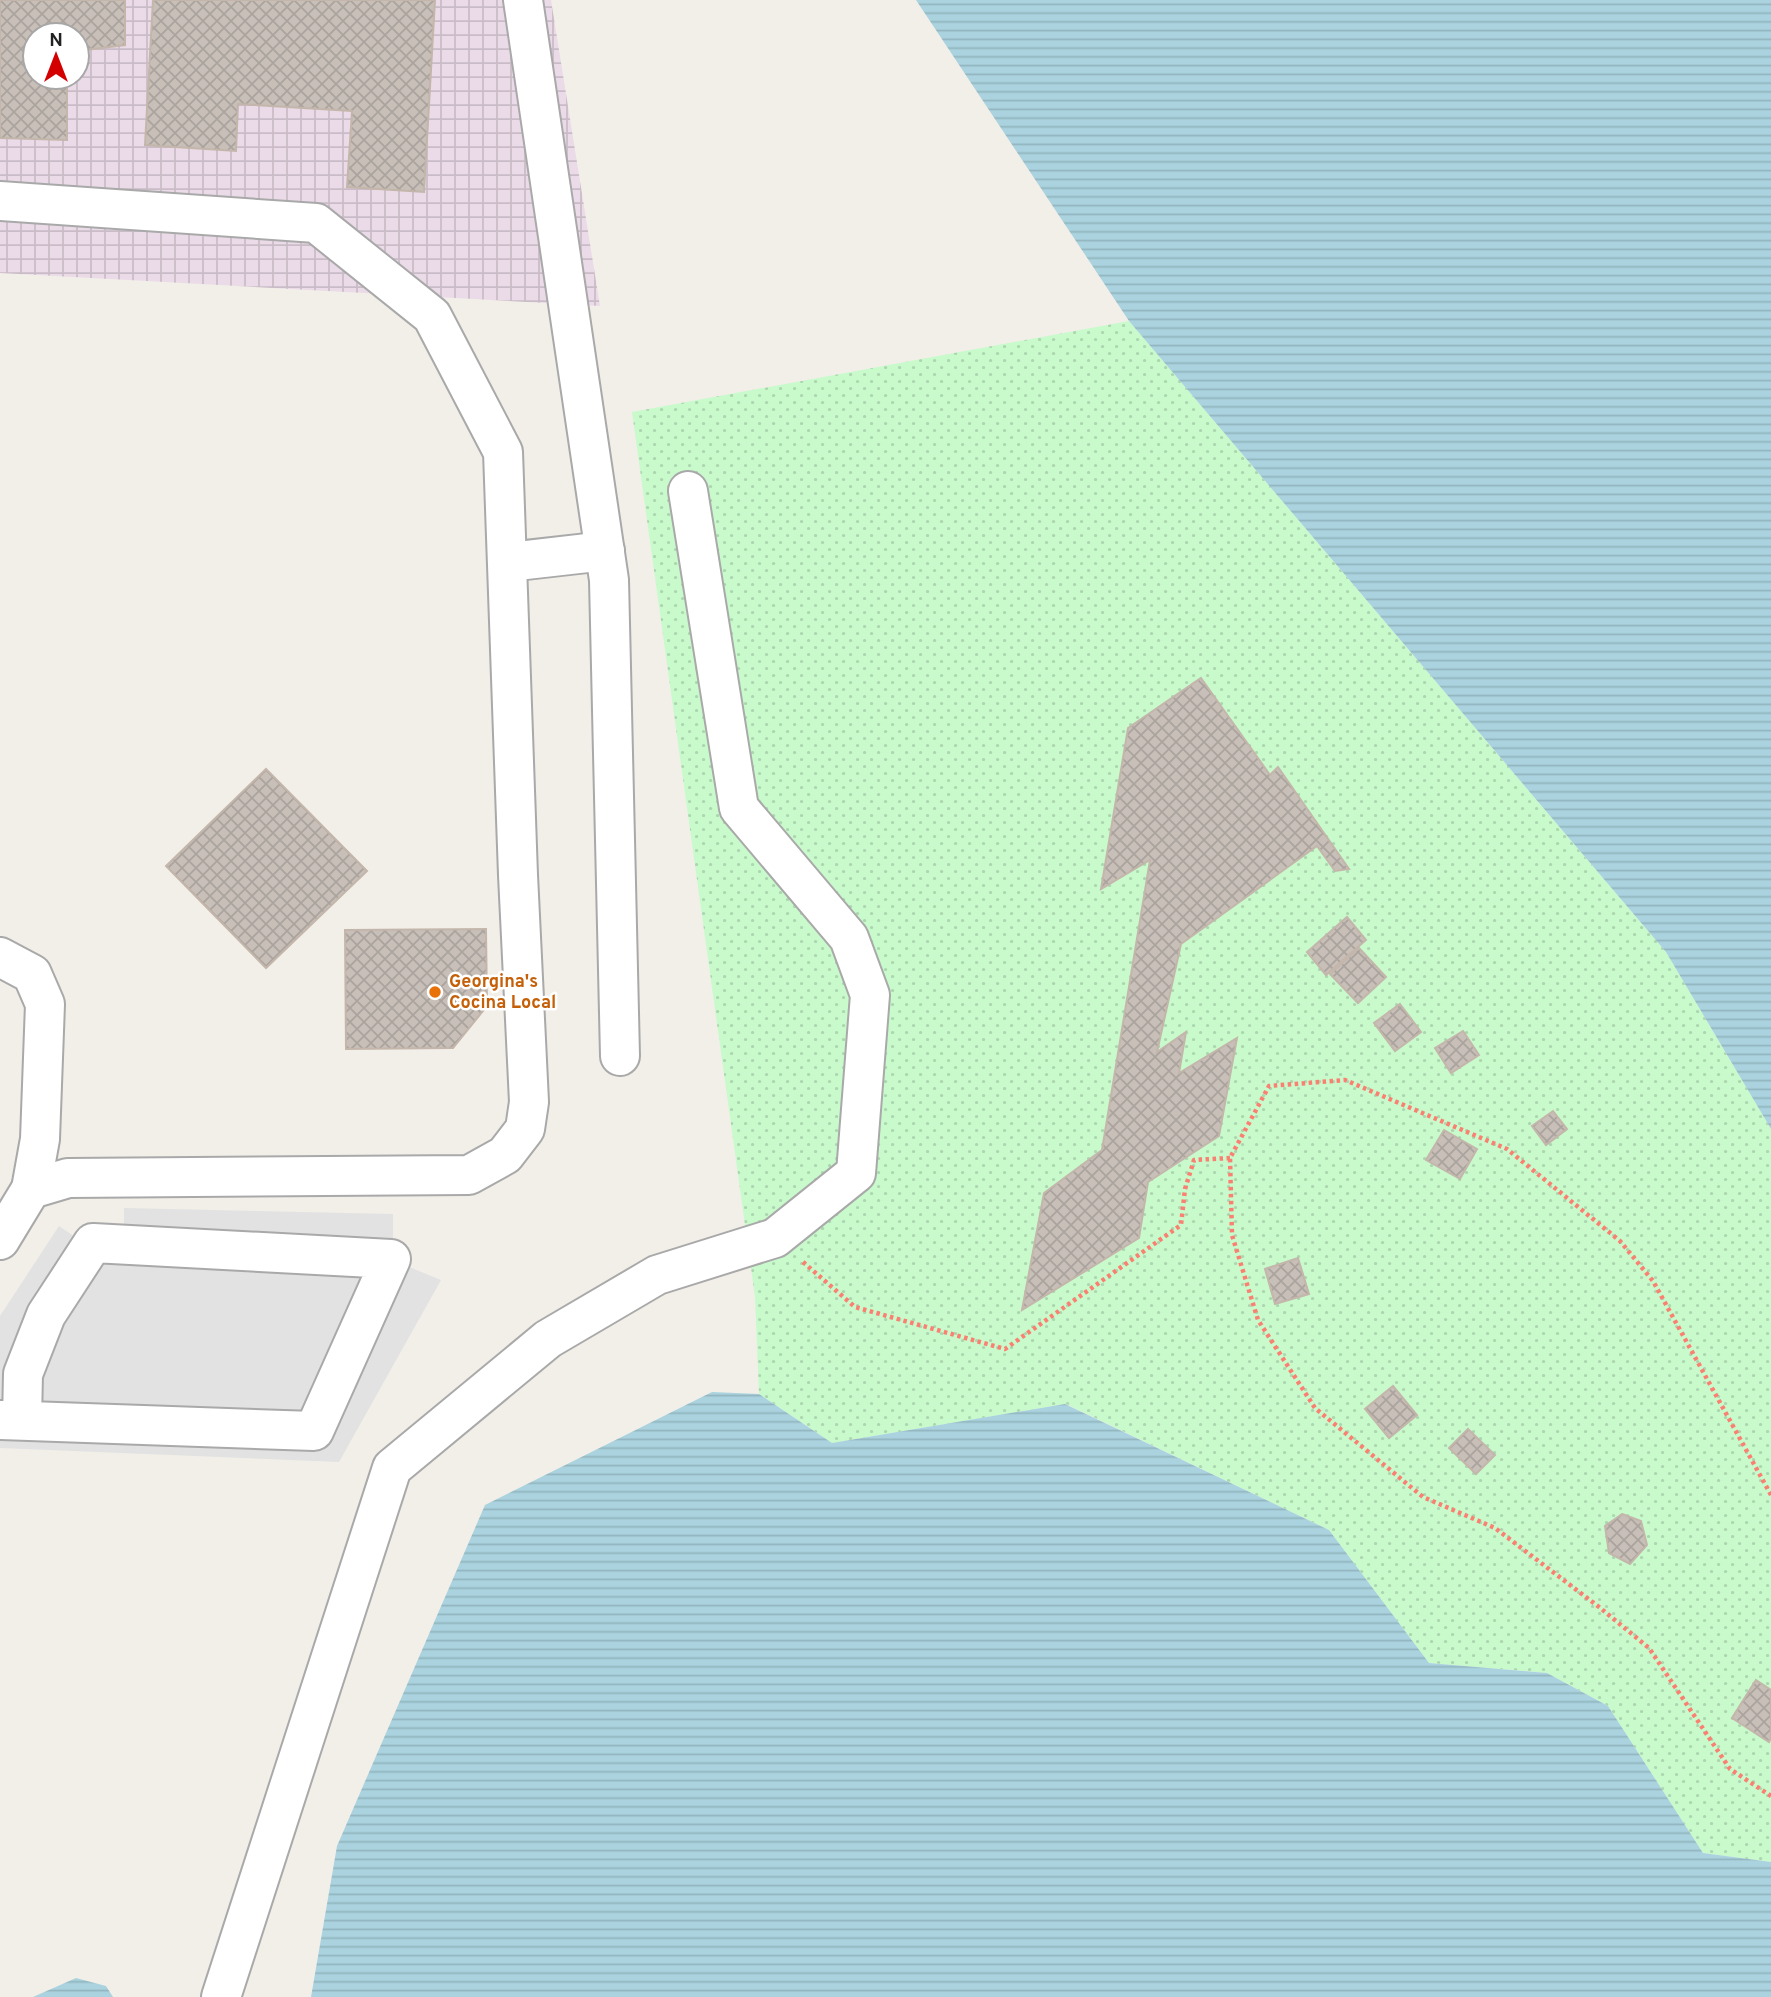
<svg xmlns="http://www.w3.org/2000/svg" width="1771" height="1997" viewBox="0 0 1771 1997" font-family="Overpass,sans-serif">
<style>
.industrial{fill:url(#industrial-grid);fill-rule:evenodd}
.park{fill:url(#park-dots)}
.parking{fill:#e2e2e2}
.water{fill:url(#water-rules)}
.building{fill:url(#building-cross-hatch);stroke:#c4b6ab;stroke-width:2}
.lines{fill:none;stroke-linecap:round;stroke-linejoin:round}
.minor-casing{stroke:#a9a9a9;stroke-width:42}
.path{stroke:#fa8072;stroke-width:4.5;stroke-dasharray:3.5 3.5;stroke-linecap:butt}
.minor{stroke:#fff;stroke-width:38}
.food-dot{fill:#e8710a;stroke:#fff;stroke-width:2.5}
.labels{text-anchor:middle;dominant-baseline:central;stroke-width:5;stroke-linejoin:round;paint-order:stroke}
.food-label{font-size:18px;font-weight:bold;fill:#c56008;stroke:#fff;text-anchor:start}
</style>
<defs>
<pattern id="industrial-grid" width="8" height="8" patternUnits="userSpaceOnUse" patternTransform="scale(1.75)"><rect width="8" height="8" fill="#ebdbe8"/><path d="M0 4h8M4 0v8" fill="none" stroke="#c9bcc7"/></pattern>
<pattern id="park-dots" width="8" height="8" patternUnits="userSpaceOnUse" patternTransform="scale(1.75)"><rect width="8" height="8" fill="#c8facc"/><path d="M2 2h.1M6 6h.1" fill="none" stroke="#acd6af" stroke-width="1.8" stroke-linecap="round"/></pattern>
<pattern id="water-rules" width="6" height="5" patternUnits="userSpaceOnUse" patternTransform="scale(1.75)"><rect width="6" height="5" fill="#aad3df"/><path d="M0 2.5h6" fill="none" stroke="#92b5bf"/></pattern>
<pattern id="building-cross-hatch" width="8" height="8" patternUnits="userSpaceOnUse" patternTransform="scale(1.75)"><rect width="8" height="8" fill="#c7bfb8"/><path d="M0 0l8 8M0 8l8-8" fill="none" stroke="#aba49e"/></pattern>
</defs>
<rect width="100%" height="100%" fill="#f2efe9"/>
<path class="industrial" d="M0,0H551L600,306L0,273ZM35,35H77V77H35Z"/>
<path class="park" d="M1129,321L1666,952L1771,1129V1862L1703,1853L1608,1706L1547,1673L1429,1663L1329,1530L1066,1404L832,1443L759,1394L755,1297L632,412Z"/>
<path class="parking" d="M124,1208L393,1214V1244L409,1267L441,1280L339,1462L0,1448V1316L59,1226L87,1245L124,1244Z"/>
<g class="water">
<path d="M916,0H1771V1129L1666,952L1129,321Z"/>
<path d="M712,1392L759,1394L832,1443L1065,1404L1329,1530L1429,1663L1547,1673L1608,1706L1703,1853L1771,1862V1997H311L337,1846L485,1505Z"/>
<path d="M76,1978L106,1986L113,1997H33Z"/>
</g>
<g class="building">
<path d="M0,0H125V45L77,51V35H35V77H67V140L0,138Z"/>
<path d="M153,0H435L424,192L347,187L352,111L238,104L236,151L145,145Z"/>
<path d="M1201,678L1270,775L1278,767L1349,869L1335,871L1317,846L1181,944L1157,1052L1186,1032L1179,1073L1237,1038L1219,1136L1148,1182L1139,1238L1022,1310L1044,1193L1102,1150L1150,860L1101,889L1128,728Z"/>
<path d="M266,769L367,871L266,968L166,866Z"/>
<path d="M1347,917L1366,940L1326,975L1307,952Z"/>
<path d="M486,929L487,1006L453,1048L346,1049L345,930Z"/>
<path d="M1359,948L1386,977L1358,1003L1330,974Z"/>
<path d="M1400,1004L1421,1032L1395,1051L1374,1023Z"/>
<path d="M1463,1031L1479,1055L1451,1073L1435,1048Z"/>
<path d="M1553,1111L1567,1129L1546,1145L1532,1126Z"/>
<path d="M1444,1130L1477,1149L1460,1179L1426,1160Z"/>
<path d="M1298,1258L1309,1294L1275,1304L1265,1269Z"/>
<path d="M1393,1386L1417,1415L1389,1438L1365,1409Z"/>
<path d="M1468,1429L1495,1455L1476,1474L1449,1448Z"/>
<path d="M1622,1514L1641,1521L1647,1545L1630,1564L1609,1553L1605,1526Z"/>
<path d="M1756,1680L1771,1690V1738L1769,1742L1732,1718Z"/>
</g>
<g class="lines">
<g class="minor-casing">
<g id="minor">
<path d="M523,0L609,580L620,1056"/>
<path d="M0,201L316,223L432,316L503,452L518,875L529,1102L525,1129L505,1155L469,1175L68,1178L31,1189L0,1240"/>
<path d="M508,562L605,551"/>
<path d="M0,957L32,974L45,1004L40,1139L31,1189"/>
<path d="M0,1420C105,1424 209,1427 314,1431L391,1259L93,1243L46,1315L23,1374L22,1420"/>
<path d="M221,1997L392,1468L548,1339L657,1275L775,1238L856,1173L870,995L849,938L739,808L688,491"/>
</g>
</g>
<g class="path">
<path d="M803,1262L855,1307L1005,1349L1181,1225L1185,1189L1194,1160L1230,1158"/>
<path d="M1771,1495L1653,1281L1620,1241L1507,1149L1345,1080L1269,1086L1230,1158L1232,1235L1258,1320L1315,1408L1423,1497L1495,1528L1599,1607L1649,1648L1730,1769L1771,1796"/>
</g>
<use href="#minor" class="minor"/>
</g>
<circle class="food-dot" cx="435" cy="992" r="7"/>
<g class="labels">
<g class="food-label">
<text x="449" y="982">Georgina's<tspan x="449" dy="21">Cocina Local</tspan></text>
</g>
</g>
<g transform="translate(56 56)"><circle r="33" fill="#ffffff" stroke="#a7a7a7" stroke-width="2"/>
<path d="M0-5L12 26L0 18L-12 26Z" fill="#d40000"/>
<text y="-10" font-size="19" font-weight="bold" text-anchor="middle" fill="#222222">N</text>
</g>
</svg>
